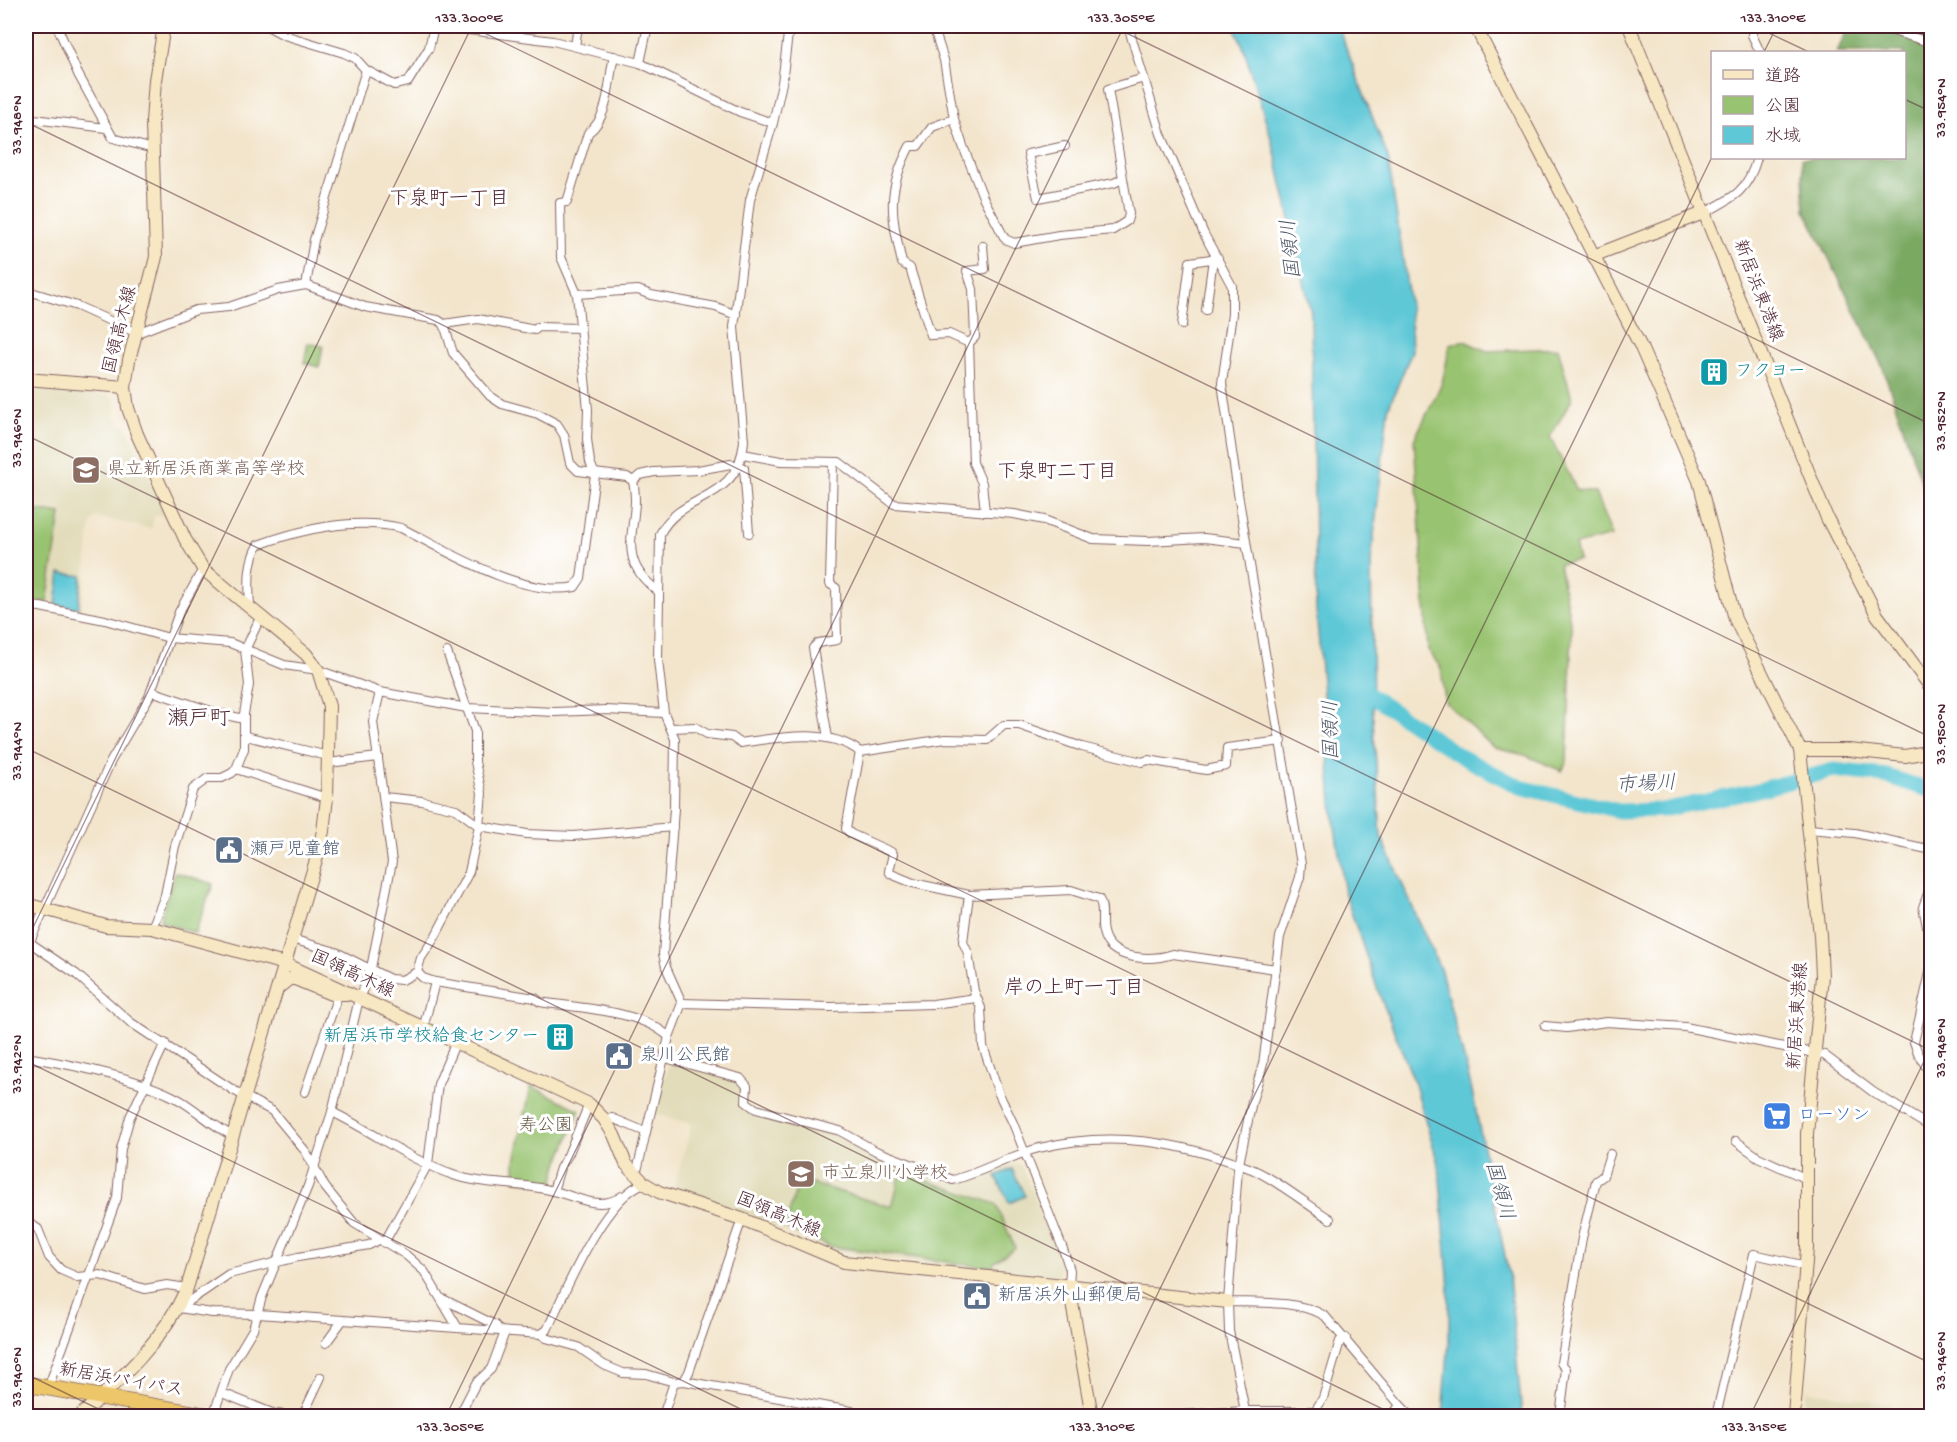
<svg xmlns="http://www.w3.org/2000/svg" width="1957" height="1442" viewBox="0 0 1957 1442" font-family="'Gochi Hand','Klee One',sans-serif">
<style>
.built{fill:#e2dcba}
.green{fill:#98c370;stroke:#71714e;stroke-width:1.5}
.forest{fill:#7aa962;stroke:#626446;stroke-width:1.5}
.water{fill:#5ec8d7;stroke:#547481;stroke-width:1.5}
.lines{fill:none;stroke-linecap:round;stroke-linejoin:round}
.river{stroke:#5ec8d7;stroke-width:15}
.street-casing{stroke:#856463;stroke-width:10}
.secondary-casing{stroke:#856463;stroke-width:14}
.highway-casing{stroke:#856463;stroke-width:17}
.street{stroke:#fff;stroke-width:8}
.secondary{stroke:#f7e8c3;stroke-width:12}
.highway{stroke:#ecc669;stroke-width:15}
.ticks{fill:none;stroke:#4a1f2b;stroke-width:1.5;stroke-opacity:0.45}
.labels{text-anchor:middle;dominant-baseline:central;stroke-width:6;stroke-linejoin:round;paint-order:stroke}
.street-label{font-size:18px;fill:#4a1f2b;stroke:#fff}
.culture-label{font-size:18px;fill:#0d838f;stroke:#fff;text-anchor:start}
.education-label{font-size:18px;fill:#785e54;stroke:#fff;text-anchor:start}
.service-label{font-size:18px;fill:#4e5e75;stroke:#fff;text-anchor:start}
.shop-label{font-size:18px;fill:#366cbe;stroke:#fff;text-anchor:start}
.park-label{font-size:18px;fill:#655843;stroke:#fff}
.neighbourhood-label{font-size:20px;fill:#4a1f2b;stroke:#fff}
.water-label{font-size:20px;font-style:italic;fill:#515a67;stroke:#fff}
.quarter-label{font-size:21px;fill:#4a1f2b;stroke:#fff}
.neatline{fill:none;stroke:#4a1f2b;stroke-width:2}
.ticks-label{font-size:15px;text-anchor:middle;fill:#4a1f2b}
</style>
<rect width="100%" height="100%" fill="#fff"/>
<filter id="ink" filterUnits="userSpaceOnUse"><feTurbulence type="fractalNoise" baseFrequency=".0167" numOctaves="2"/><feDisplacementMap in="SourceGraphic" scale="12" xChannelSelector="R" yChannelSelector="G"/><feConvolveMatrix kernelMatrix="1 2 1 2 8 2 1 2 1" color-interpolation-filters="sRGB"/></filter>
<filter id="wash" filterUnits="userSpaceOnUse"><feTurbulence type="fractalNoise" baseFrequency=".008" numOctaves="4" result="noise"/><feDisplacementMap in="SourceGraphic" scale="24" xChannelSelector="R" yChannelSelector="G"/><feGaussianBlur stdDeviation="1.35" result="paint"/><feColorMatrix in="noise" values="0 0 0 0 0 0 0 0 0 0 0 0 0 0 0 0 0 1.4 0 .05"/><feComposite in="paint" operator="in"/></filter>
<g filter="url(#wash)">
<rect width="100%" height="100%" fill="#f3e5cc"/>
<g class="built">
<path d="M26,389L108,395L115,399V415L119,424L126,426L166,514L154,516L152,529L95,517L91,524L81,612L26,602Z"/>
<path d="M669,1062L738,1081L744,1089V1107L832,1134L878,1158L951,1183L1016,1163L1021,1165L1060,1258L1059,1276L913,1263L827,1249L729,1207L673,1190L692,1124L656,1114Z"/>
<path d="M1806,1390L1890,1404L1888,1416H1806Z"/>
</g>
<g class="green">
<path d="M1464,341L1487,351L1558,348L1572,399L1550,437L1577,490L1595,493L1612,536L1575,545L1579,560L1559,564L1572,631L1567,761L1562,771L1525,755L1494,748L1445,702L1441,668L1428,650L1414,440L1442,383L1450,345Z"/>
<path d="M308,343L323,346L319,367L304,363Z"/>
<path d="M26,509L61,514L47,602L26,600Z"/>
<path d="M175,872L213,884L195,933L164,923L160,919Z"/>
<path d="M531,1086L580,1110L557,1167L554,1181L549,1184L515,1180V1161Z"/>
<path d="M901,1172L996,1204L1015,1248L994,1262L993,1268L829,1246L785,1227L799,1180L892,1207Z"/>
</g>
<path class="forest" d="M1849,26H1931V511L1883,368L1805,210L1802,158H1904V52H1837Z"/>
<g class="water">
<path d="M1233,26H1338L1388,158L1410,306L1412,351L1388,409L1371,562L1373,720L1381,836L1441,971L1471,1086L1509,1276L1522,1416H1443L1449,1339V1288L1439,1167L1414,1081L1380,996L1345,894L1333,813L1316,609L1311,313L1274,148L1243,46Z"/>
<path d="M60,573L82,576L78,608L56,605Z"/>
<path d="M1012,1169L1025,1196L1009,1203L996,1176Z"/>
</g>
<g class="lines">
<path class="river" d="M1356,686L1462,757L1520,787L1619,811L1662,810L1750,792L1834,770L1886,776L1932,791"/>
</g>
</g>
<g filter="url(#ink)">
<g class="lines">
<g class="street-casing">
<g id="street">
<path d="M57,26L78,74L113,138L153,149"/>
<path d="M267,26L284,35L344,53L355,58L366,70L394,85L408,82L429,48L434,26"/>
<path d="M438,26L553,41L640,63L740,112L773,123"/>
<path d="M933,26L944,60L954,119L963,146L983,197L1005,239L1014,243L1059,235L1113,230L1127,221L1129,214L1108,89L1144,78"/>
<path d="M1128,26L1161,134L1204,234L1232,286V314L1222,383L1239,500L1301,864L1300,877L1280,937L1263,1064L1252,1101L1238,1169L1228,1302L1229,1331L1246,1416"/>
<path d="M1753,26L1752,35L1760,52"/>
<path d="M1876,26L1932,43"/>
<path d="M575,46L578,26"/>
<path d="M640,63L648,26"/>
<path d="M26,118L106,128"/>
<path d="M954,119L932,127L918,146H910C886,192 891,213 902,263L910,268L931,335L949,334L969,343L973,463L982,483L985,512"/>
<path d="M1065,146L1028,154L1038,198L1114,183L1122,179"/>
<path d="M1706,212C1735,197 1748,190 1757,158"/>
<path d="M306,285L314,240L366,70"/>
<path d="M26,293L31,292L77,306L137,333L196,310L229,307L278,290L306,285L365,307L438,320L444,324L453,353L490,396L502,404L538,414L557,424L564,435L570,463L578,471L627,477L633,481L640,475L654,472L698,470L731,464L744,468L749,533"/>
<path d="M577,294L638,290L651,295L716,307L736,315"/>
<path d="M1206,310L1213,259"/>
<path d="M444,324L478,319L535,330L538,327L581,328"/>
<path d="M1182,325L1190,262L1218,258"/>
<path d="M969,343L975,337L973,289L967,271L985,269L983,246"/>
<path d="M743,454L781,461L839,462L894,504L1014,514L1044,520L1093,539L1148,541L1204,538L1246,543"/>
<path d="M633,481C643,523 610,556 658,591"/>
<path d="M26,606L40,607L105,620L169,638L230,643L284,665L318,670L380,692L467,708L555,712L606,710L664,713"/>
<path d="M250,608C249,587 247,563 258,545C302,529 354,517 401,528C447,551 522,598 575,587L581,578L595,475L590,462L587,439L588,410L577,294L561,257L560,203L567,202L588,133C610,117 608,81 614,56"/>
<path d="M151,691L217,713L244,719"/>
<path d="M672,728L695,727L707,734L732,737L740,743C777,738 828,727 860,752L945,739L987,740L1004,725H1019L1082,747L1142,762L1148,760L1206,770L1226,766L1227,748L1282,741"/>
<path d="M246,736L328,756"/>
<path d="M828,738L813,648L818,643L837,640L836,588L830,584L833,462"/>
<path d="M860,752L846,829L851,834L891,852L893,854L889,871L891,874L913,883L969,895L1071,890L1099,899C1105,909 1100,921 1103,932C1109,961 1151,961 1173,954L1276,969"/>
<path d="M328,763L378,757"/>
<path d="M236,769L327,798"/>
<path d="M384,797L422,801L456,809L479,826L527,834L573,836L673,827"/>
<path d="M1809,829L1855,833L1932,850"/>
<path d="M1932,883L1923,907L1932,951"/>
<path d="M969,895L963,942L968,953L974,991L981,1008L983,1046L999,1094L1013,1123L1063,1249L1070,1270L1069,1286"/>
<path d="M152,928L165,895L175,846L193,789L208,778H222L232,773L236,769L244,749V714L249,685L245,650L261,616"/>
<path d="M292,939L336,952L390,979L402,980L417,972L423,978L435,982L535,998L540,1002C578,1008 641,1010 669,1037"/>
<path d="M29,942L76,974L130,1022L233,1090L272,1111L306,1152L325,1187L354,1223L406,1255L424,1271L458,1328"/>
<path d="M26,950L111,761L149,697L179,612L203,569"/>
<path d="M1932,964L1914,1042L1918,1053L1932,1077"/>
<path d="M417,972L421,958L435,937L469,872L479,826L482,793L475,762V731L447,652"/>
<path d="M682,1003L831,1007L933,1004L976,998"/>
<path d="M1545,1026L1567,1028L1606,1022L1685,1027L1824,1055L1873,1092L1932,1128"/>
<path d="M423,1029L435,982"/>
<path d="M26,1057C68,1064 138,1078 176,1098C197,1109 212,1126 233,1136"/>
<path d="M665,1058L740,1078L747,1086L746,1102L756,1109L840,1131L876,1151L953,1180C983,1172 1009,1156 1039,1148C1112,1130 1180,1142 1249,1168C1270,1175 1309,1206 1330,1219"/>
<path d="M305,1092L338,995"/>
<path d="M332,1112C372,1131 411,1161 453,1175C486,1186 520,1182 553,1191C576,1196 600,1212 622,1196"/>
<path d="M604,1119L612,1118L646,1132L638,1167L633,1174"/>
<path d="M646,1132L669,1037L682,1003L666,967L663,954L674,809L675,739L664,713L658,660L660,534C681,491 738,505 744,441L734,327L750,200L773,123L782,83L789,26"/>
<path d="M1736,1141L1758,1157L1807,1179"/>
<path d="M553,1191L560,1168L568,1155L589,1104"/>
<path d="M26,1221L38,1229L49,1257L61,1270L77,1277L100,1275L145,1289L167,1285L187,1288"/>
<path d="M384,1243L428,1164L438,1084L455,1044"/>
<path d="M443,1299L495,1325L500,1331"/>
<path d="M1228,1302C1259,1303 1298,1300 1325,1316L1400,1405L1392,1416"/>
<path d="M179,1308L212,1313L258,1314L541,1334L547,1330C565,1292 603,1198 644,1183"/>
<path d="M179,1308L229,1274L298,1257L369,1245L379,1240"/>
<path d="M541,1334L546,1338L578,1347L604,1365L623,1373L646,1374L674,1382"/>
<path d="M326,1343L342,1321"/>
<path d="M684,1381L879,1416"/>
<path d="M48,1388L117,1198L121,1149L130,1117L165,1043"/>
<path d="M222,1393L272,1413L290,1416"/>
<path d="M1400,1405L1411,1416"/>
<path d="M213,1416L229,1369L253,1329L262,1297L308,1186L332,1112L359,999L371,968L392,862L373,722L380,692"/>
<path d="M296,1416L304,1413L321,1377"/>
<path d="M459,1416L476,1383L491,1369L505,1332"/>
<path d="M663,1416L674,1382L684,1381L689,1372L742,1219"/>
<path d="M1166,1416L1245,1411H1315L1323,1398L1340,1341L1346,1338"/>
<path d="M1560,1416L1566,1369L1561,1363L1582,1238L1596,1181L1603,1176L1610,1154"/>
<path d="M1716,1416L1754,1254L1806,1266"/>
</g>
</g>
<g class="secondary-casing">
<g id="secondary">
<path d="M1475,26L1640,345L1699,481L1735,619L1800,750L1820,935L1822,976L1807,1134V1248L1794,1416"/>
<path d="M1629,26L1827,518L1877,615L1932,689"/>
<path d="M1593,256L1706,212"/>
<path d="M26,379L125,387"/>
<path d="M1800,750H1849L1905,756L1932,751"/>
<path d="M1929,752L1932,766"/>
<path d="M26,904L106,926L152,928L285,964L303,972L589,1104L604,1119L614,1135L626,1164L644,1183L659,1192L742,1219L844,1262L1228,1302"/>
<path d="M278,988L289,979H295L331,994H346"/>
<path d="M1069,1286L1092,1416"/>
<path d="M80,1416C122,1378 163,1341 187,1288L316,860L323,831L327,798L329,706L318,670L306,654L203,569L185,539L137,434L128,408L125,387L129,360L156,257L152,122L155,80L164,26"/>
</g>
</g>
<g class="highway-casing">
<path id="highway" d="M26,1384L210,1416"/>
</g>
<use href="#street" class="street"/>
<use href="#secondary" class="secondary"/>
<use href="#highway" class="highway"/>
</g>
</g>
<path class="ticks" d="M470,26L1932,738M1112,26L1932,425M1754,26L1809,52M1764,52L1777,26M1904,99L1932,112M26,122L1932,1051M26,435L1932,1364M26,748L1397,1416M26,942L472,26M26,1061L755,1416M26,1374L113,1416M446,1416L1124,26M1098,1416L1712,157M1750,1416L1932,1045"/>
<defs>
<g id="building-square" transform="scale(1.5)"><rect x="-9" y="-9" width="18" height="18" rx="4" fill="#0f9aa8" stroke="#fff"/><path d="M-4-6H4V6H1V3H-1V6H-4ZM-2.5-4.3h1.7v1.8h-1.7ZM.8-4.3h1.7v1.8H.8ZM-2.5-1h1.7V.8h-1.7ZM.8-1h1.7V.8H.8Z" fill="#fff"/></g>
<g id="school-square" transform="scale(1.5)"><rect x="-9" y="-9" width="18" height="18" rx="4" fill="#8d6e63" stroke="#fff"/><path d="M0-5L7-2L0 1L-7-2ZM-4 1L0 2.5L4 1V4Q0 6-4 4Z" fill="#fff"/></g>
<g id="civic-square" transform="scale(1.5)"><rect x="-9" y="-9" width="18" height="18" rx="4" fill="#5c6f8a" stroke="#fff"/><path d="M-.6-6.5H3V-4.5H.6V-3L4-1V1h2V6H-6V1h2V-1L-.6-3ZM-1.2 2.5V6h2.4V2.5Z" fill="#fff"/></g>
<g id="supermarket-square" transform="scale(1.5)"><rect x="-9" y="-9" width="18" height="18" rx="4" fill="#3f7fe0" stroke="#fff"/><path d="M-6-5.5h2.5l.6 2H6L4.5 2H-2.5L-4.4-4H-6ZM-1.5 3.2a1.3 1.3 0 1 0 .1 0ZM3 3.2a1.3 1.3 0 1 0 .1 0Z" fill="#fff"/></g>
</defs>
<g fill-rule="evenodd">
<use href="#building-square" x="1714" y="372"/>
<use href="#school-square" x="86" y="470"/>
<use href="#civic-square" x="229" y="850"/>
<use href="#building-square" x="560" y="1037"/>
<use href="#civic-square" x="619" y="1056"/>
<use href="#supermarket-square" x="1777" y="1116"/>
<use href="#school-square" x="801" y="1174"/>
<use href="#civic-square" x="977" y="1296"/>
</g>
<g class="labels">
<g class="street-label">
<text transform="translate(1757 291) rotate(69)">新居浜東港線</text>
<text transform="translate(121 330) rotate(-76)">国領高木線</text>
<text transform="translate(352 975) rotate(25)">国領高木線</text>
<text transform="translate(1799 1016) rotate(-86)">新居浜東港線</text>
<text transform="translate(778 1216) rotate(23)">国領高木線</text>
<text transform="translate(121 1381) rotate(10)">新居浜バイパス</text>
</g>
<g class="culture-label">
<text x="1735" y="372">フクヨー</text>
<text x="539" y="1037" text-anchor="end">新居浜市学校給食センター</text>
</g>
<g class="education-label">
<text x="107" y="470">県立新居浜商業高等学校</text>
<text x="822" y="1174">市立泉川小学校</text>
</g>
<g class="service-label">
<text x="250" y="850">瀬戸児童館</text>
<text x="640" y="1056">泉川公民館</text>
<text x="998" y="1296">新居浜外山郵便局</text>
</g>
<g class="shop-label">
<text x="1798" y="1116">ローソン</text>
</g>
<g class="park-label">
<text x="546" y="1126">寿公園</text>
</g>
<g class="neighbourhood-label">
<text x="449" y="200">下泉町一丁目</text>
<text x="1057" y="473">下泉町二丁目</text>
<text x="1074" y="989">岸の上町一丁目</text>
</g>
<g class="water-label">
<text transform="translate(1293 249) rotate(-96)">国領川</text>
<text transform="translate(1333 730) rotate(-91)">国領川</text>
<text transform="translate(1646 786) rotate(-3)">市場川</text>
<text transform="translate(1498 1191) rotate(75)">国領川</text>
</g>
<g class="quarter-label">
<text x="199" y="720">瀬戸町</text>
</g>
</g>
<rect width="1957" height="1442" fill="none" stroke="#fff" stroke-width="66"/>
<rect x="1711" y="51" width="195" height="108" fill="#ffffff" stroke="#b7a5aa" stroke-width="1.5"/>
<rect x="1723" y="70" width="30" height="9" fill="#f7e8c3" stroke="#b7a5aa" stroke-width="1.5"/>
<text x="1765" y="81" font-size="18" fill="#4a1f2b">道路</text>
<rect x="1723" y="96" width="30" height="18" fill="#98c370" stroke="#b7a5aa" stroke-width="1.5"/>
<text x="1765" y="111" font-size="18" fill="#4a1f2b">公園</text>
<rect x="1723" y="126" width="30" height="18" fill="#5ec8d7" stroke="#b7a5aa" stroke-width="1.5"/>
<text x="1765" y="141" font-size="18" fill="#4a1f2b">水域</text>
<rect x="33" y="33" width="1891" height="1376" class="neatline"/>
<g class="ticks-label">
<text x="469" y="22">133.300°E</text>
<text x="1121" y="22">133.305°E</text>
<text x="1773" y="22">133.310°E</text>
<text transform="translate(1940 108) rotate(-90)" y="5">33.954°N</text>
<text transform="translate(16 125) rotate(-90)" y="5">33.948°N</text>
<text transform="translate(1940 421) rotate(-90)" y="5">33.952°N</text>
<text transform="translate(16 438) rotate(-90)" y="5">33.946°N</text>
<text transform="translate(1940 734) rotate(-90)" y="5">33.950°N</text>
<text transform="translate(16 751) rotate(-90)" y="5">33.944°N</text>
<text transform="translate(1940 1048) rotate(-90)" y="5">33.948°N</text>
<text transform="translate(16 1064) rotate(-90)" y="5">33.942°N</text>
<text transform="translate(1940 1361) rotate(-90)" y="5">33.946°N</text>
<text transform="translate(16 1377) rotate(-90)" y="5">33.940°N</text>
<text x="450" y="1431">133.305°E</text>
<text x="1102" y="1431">133.310°E</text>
<text x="1754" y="1431">133.315°E</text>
</g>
</svg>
